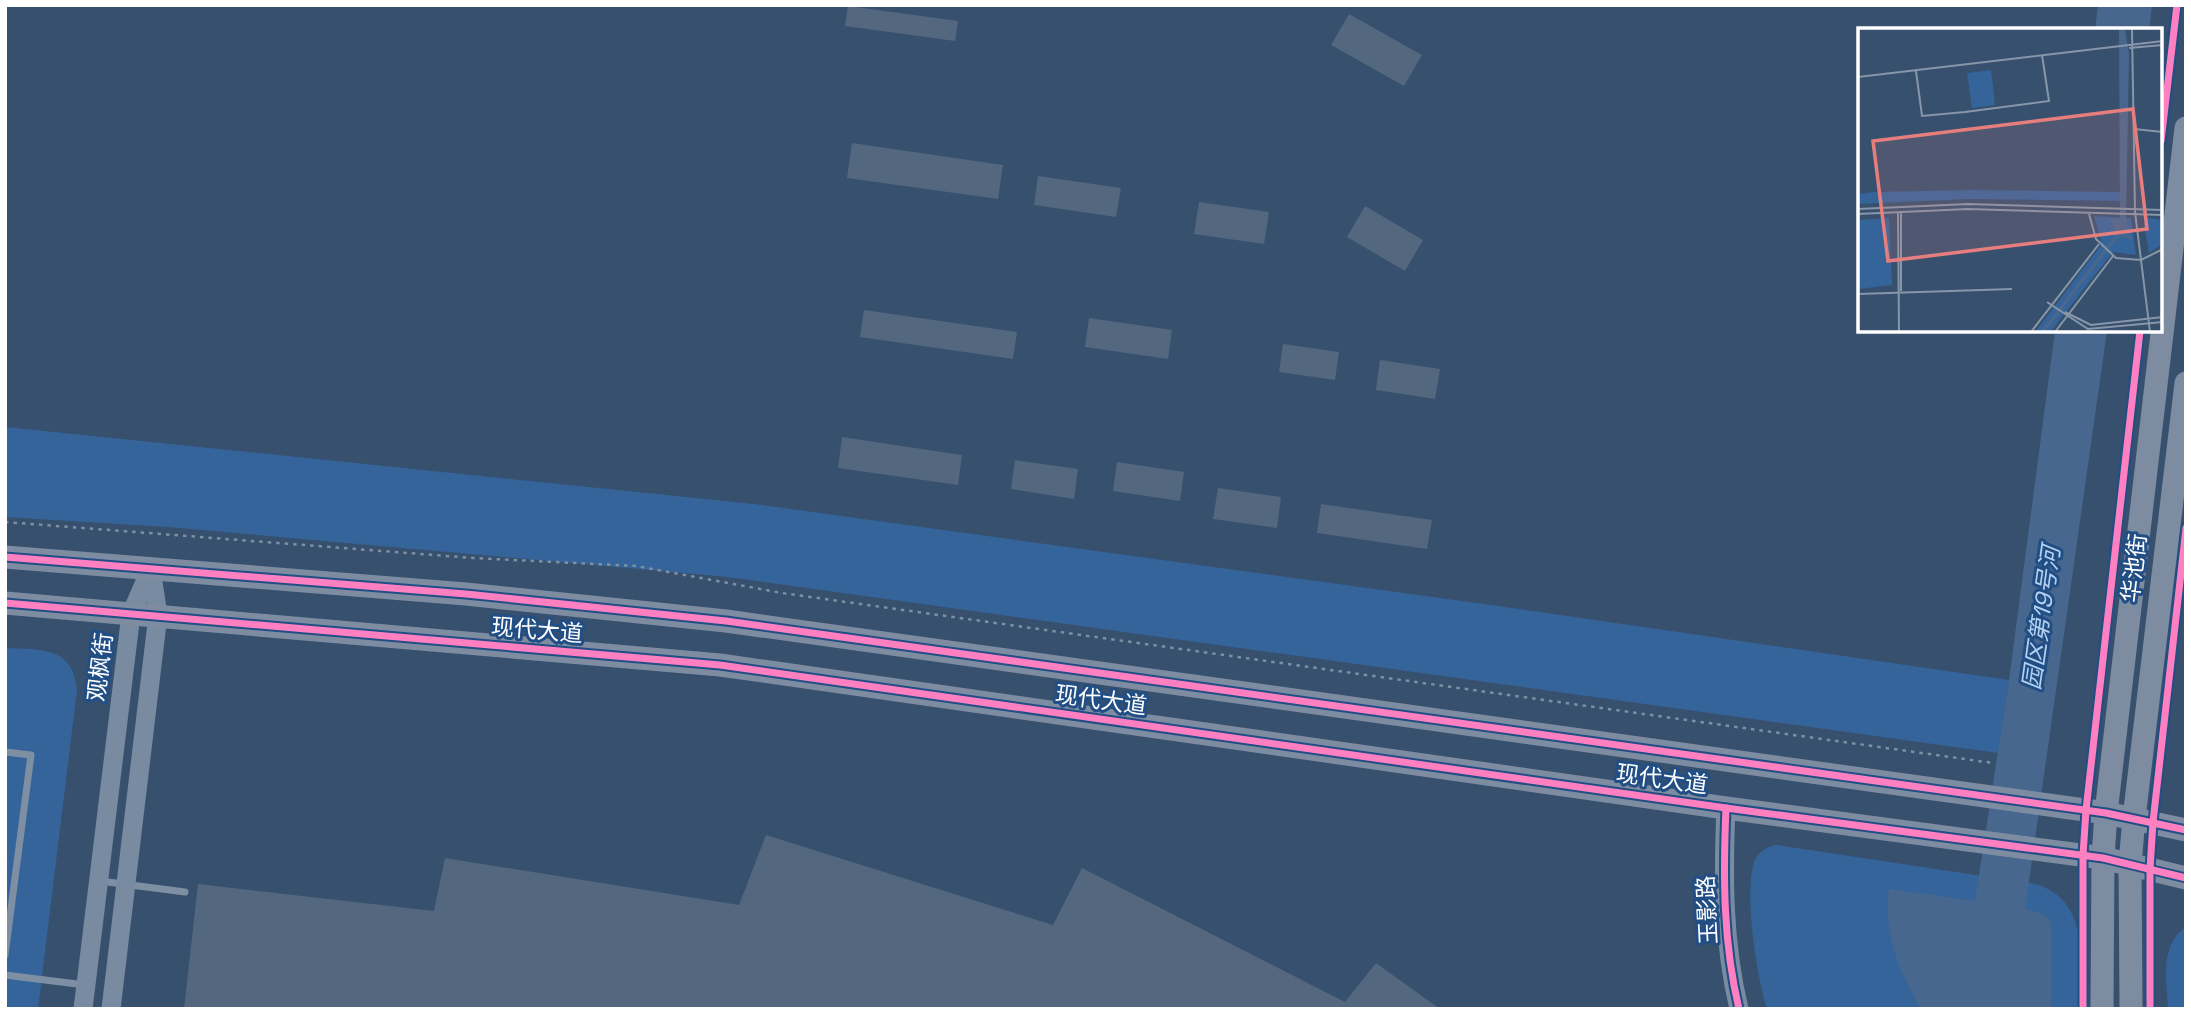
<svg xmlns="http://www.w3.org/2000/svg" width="2191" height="1014" viewBox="0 0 2191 1014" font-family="'Space Grotesk','Noto Sans SC',sans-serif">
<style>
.green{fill:#35649b}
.water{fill:#48678e}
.building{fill:#53677f}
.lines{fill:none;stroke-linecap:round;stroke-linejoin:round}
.path{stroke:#7e8fa4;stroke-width:2.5;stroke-dasharray:3.5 5;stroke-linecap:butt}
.lane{stroke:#7e8fa4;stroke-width:7}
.secondary{stroke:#788ba0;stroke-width:19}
.primary{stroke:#7d8ca1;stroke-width:23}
.cycleway-casing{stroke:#214e84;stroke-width:11}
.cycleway{stroke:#ff80c0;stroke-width:7}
.labels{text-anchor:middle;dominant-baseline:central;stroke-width:6;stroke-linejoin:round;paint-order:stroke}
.street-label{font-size:23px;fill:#fff;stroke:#214e84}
.water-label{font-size:24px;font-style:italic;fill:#b5d1f0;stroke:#214e84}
.inset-road{fill:none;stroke:#8796a8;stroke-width:2}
.view{fill:#e67e7e;fill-opacity:0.15;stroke:#e67e7e;stroke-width:3.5}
.inset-edge{fill:none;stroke:#fff;stroke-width:3.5}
</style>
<rect width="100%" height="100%" fill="#37506e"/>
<g class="green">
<path d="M5,427L754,504L1484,604L2009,680L1998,753L728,577L168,527L5,517Z"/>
<path d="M5,648C39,650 73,645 77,690L38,1009H5Z"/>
<path d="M1776,845L2036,884C2092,902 2079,962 2079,1009H1767C1757,977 1743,891 1755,860C1759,851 1767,847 1776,845Z"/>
<path d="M2186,927V1009H2168C2167,981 2159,945 2186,927Z"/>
</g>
<g class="water">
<path d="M2098,5H2152L2149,30H2095Z"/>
<path d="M2055,331H2107L2025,909C2037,912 2047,911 2051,925V1009H1921C1899,971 1883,934 1889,889L1975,901L2009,680Z"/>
</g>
<g class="building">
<path d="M848,6L958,21L955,41L845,26Z"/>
<path d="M1349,14L1422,55L1404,86L1331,45Z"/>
<path d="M852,143L1003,165L998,199L847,178Z"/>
<path d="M1038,176L1121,188L1116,217L1034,205Z"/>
<path d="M1199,202L1269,212L1264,244L1194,234Z"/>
<path d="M1365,206L1423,240L1405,271L1347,237Z"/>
<path d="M864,310L1017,332L1013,359L860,337Z"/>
<path d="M1089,318L1172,330L1168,359L1085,347Z"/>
<path d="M1283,344L1339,352L1335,380L1279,372Z"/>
<path d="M1380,360L1440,369L1435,399L1376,390Z"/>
<path d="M842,437L962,455L958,485L838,468Z"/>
<path d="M1015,460L1078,469L1074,499L1011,489Z"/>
<path d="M1117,462L1184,472L1180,501L1113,491Z"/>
<path d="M1218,488L1281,497L1277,528L1213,519Z"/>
<path d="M1321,504L1432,520L1427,549L1317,533Z"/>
<path d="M766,835L1053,925L1082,868L1345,1002L1376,963L1440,1009H184L198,884L434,911L445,858L739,905Z"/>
</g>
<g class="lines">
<path class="path" d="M5,522L473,558L636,566L782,593L1993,763"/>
<g class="lane">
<path d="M5,752L31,755L5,955"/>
<path d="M100,881L185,892"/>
<path d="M5,975L85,985"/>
</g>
<g class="secondary">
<path d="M1726,808C1723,876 1723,942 1739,1009"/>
<path d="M83,1009L131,614L151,568"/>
<path d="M111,1009L158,615L151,569"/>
</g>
<g class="primary">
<path d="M5,557L466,594L726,621L2106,813L2186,830"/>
<path d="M5,603L720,665L1726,808L2103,858L2186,878"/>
<path d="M2102,1009L2103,858L2106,813L2186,128"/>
<path d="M2131,1009L2130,864L2134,818L2186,383"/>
</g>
<g class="cycleway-casing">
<g id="cycleway">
<path d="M2161,141L2177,5"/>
<path d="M5,557L466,594L726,621L2106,813L2186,830"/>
<path d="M5,603L720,665L1726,808L2103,858L2186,878"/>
<path d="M1726,808C1723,876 1723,942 1739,1009"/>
<path d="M2083,1009V855L2086,810L2140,331"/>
<path d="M2150,1009V869L2153,822L2186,528"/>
</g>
</g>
<use href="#cycleway" class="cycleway"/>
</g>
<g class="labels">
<g class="street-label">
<text transform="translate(2134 568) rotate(-83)">华池街</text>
<text transform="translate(537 630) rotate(5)">现代大道</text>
<text transform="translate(100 667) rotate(-83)">观枫街</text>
<text transform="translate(1101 700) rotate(8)">现代大道</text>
<text transform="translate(1662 779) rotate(8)">现代大道</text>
<text transform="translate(1707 910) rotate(-93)">玉影路</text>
</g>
<g class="water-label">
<text transform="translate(2041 618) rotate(-82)">园区第19号河</text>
</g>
</g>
<g transform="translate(1858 28)">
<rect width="304" height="304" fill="#37506e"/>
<path d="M133,42L137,77L114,80L109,45ZM112,162L263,164V173L110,171L0,176V166L17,164ZM236,188L273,190L278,227L255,224L192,304H177L244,216ZM31,190L34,257L0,261V192ZM290,190L305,192L304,216L291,225L286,195Z" fill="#35649b"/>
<path d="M261,1H267L271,26L268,191L274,212L261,208L187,304H182L258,206L252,191H262Z" fill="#48678e"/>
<path class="inset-road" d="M274,1L277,184L292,304M271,20L305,17M58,43L64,88L107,84L191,73L184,27M0,49L305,13M276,101L305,104M0,181L110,176L305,182M40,184L41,304M43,184V263M0,186L110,181L305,187M231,186L238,211L258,230L283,232L305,221M0,266L154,261M189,274L230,301L305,294M207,284L233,297L305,289M173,304L241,216M197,304L255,228"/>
<path class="view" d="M275,81L289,201L30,233L15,113Z"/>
<rect width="304" height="304" class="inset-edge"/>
</g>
<rect width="2191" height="1014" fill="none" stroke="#ffffff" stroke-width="14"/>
</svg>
